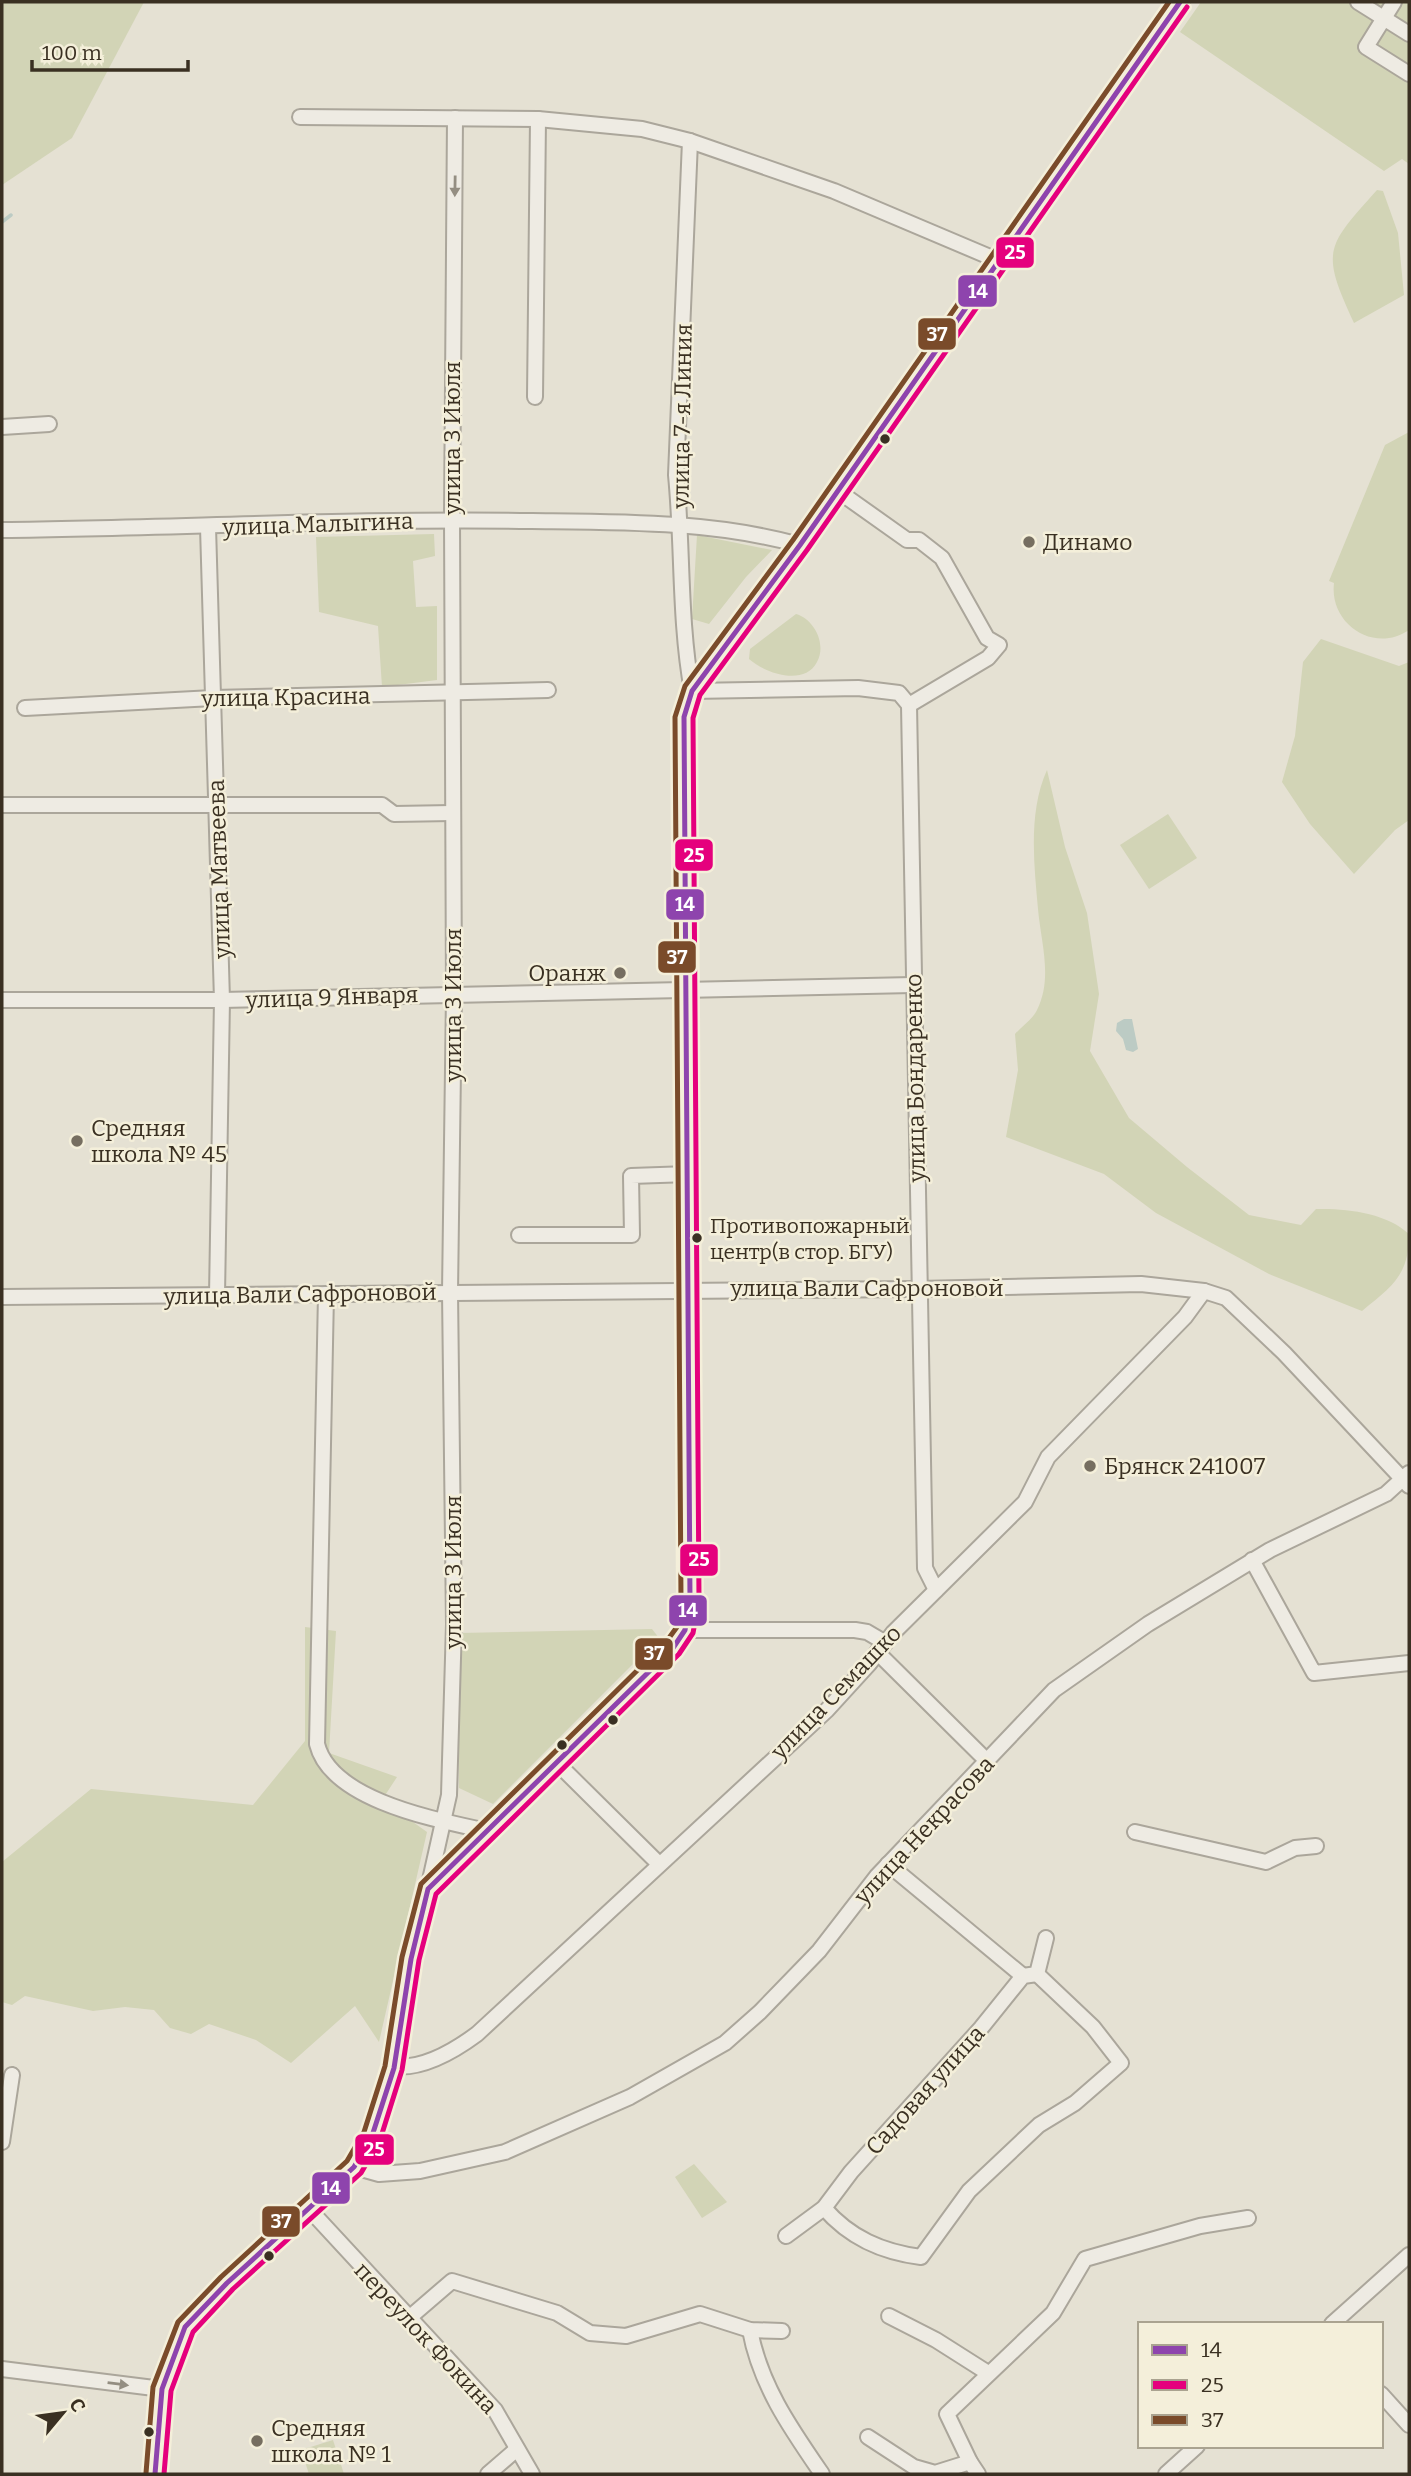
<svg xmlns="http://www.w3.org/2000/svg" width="1411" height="2476" viewBox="0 0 1411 2476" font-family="Bitter,serif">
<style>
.green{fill:#d2d4b6}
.water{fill:#bccbc4}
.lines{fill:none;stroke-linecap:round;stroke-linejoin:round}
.stream{stroke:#bccbc4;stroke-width:3.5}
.minor-casing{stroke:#aba69b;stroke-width:18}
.major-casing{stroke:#908c82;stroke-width:21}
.minor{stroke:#eeebe3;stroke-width:14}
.major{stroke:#e5e2d6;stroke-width:18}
.bus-1-casing{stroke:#f4efda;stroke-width:10}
.bus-2-casing{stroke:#f4efda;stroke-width:10}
.bus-3-casing{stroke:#f4efda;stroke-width:10}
.bus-1{stroke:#8e44ad;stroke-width:5}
.bus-2{stroke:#e5007d;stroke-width:5}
.bus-3{stroke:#7a4b2a;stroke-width:5}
.oneway{fill:#948e82}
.bus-dot{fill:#3a3022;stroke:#f4efda;stroke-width:2.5}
.poi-dot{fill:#766e60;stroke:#f4efda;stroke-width:2.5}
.labels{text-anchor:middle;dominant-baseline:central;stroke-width:5;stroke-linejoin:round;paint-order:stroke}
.bus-label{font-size:21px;fill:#3a3022;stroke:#f4efda;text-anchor:start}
.street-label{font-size:23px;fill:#3a3022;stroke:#f4efda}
.poi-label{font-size:23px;fill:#3a3022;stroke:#f4efda;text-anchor:start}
.line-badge{stroke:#f4efda;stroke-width:2.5}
.badge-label{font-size:19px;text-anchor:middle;font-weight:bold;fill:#fff}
</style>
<rect width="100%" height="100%" fill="#e5e1d3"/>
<g class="green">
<path d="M2,2H144L72,138L2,185Z"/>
<path d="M1201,2H1409V164L1402,159L1384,171L1180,32Z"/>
<path d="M1377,190L1383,191L1398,233L1404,295L1354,323C1321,251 1325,248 1377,190Z"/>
<path d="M1409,432V630C1374,654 1329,624 1334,583L1329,581L1385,445Z"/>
<path d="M434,534L435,556L413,561L416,607L437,606V680L382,687L378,626L319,612L316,537Z"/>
<path d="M697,535L772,550L746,577L709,624L692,619Z"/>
<path d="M796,614C814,619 827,644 817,662C804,687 765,673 749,659L750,649Z"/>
<path d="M1321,639L1399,666L1409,662V820L1395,830L1354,874L1310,824L1282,782L1295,736L1303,662Z"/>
<path d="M1047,770L1065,847L1087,913L1099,994L1090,1051L1129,1118L1187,1167L1249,1215L1301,1225L1316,1209C1346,1208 1387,1213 1409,1234C1409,1276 1392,1286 1362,1311L1269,1274L1156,1213L1104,1174L1006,1137L1018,1070L1015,1034C1021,1027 1033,1019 1037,1010C1053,978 1041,943 1038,909C1034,864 1028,812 1047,770Z"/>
<path d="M1168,814L1197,858L1149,889L1120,845Z"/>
<path d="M305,1627L336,1631L329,1753L397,1777L382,1800L427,1832L379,2042L355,2006L291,2063L256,2040L209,2024L191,2034L170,2028L154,2010L125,2007L93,2011L25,1996L12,2005L2,2002V1862L91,1789L253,1805L305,1741Z"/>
<path d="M652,1629L659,1638L493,1804L459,1788L458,1633Z"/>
<path d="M694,2164L727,2202L702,2218L675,2177Z"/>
<path d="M333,2440L344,2474H309L301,2450Z"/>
</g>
<path class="water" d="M1124,1019H1132L1138,1049L1133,1052L1126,1050L1123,1039L1116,1031L1117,1023Z"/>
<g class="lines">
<path class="stream" d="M2,222L11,215"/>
<g class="minor-casing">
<g id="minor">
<path d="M1358,2L1409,34"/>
<path d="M1394,2L1366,47L1409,74"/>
<path d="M300,117L538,119L642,129L690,141L834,191L997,260"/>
<path d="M690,141L676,475C683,547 679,619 692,691L858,688L899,693L909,705L925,1568L936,1590"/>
<path d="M535,397L538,119"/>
<path d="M2,427L49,424"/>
<path d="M838,491L907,540H919L942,558L987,638L999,645L988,658L909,705"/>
<path d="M208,527L222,1000L217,1295"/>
<path d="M2,530C178,528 355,518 532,521C621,522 713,521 800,545"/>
<path d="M25,708L213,698L548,690"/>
<path d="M2,805H382L394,814L452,813"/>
<path d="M2,1000H222L913,985"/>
<path d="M519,1235H632L631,1176L689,1174"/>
<path d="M326,1294L317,1744C331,1801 438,1820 487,1831"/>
<path d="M2,1297L918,1289L1141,1284L1204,1291L1226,1298L1284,1353L1409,1486"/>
<path d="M1252,1560L1314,1673L1409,1663"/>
<path d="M685,1630H855L867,1632L884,1642"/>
<path d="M877,1652L987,1761"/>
<path d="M556,1762L659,1864"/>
<path d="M1135,1832L1266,1862L1295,1848L1316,1846"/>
<path d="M888,1864L1023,1976"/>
<path d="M428,1889L449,1795L454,1624L450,1292L454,994L452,519L455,118"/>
<path d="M393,2066C422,2070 454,2051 477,2034L827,1710L869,1664L893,1633L1025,1502L1048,1457L1185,1317L1204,1291"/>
<path d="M2,2142L12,2075"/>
<path d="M354,2167L379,2174L420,2171L505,2152L630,2097L725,2043L760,2012L819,1951L877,1876L1054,1690L1148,1624L1270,1550L1386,1494L1409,1473"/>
<path d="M824,2208C850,2238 882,2252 921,2257L969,2191L1039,2125L1075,2103L1121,2063L1093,2027L1037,1974"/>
<path d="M309,2209L495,2410L532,2474"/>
<path d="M786,2236L824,2208L851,2172L981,2028L1023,1976L1037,1974L1046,1938"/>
<path d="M889,2316L936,2340L988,2373"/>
<path d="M409,2318L452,2281L557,2313L590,2333L626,2336L700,2314L750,2330L782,2331"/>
<path d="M1332,2324L1409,2255"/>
<path d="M750,2330C760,2385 791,2429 822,2474"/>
<path d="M2,2369L162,2389"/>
<path d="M1381,2394L1409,2425"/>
<path d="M868,2437L914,2467L935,2473L970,2462L978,2474"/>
<path d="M970,2462L947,2414L1053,2313L1085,2259L1200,2226L1248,2218"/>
<path d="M488,2474L517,2449"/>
<path d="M1166,2474L1197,2446"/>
</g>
</g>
<g class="major-casing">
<path id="major" d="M155,2474L162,2389L185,2327L227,2283L354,2167C410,2088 396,1978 428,1889L673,1648L685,1630L690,1600L684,717L692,691L800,545L1180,2"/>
</g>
<use href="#minor" class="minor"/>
<use href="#major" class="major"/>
<g class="bus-1-casing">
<path id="bus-1" d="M155,2474L162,2389L185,2327L227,2283L354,2167L372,2136L394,2068L411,1959L428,1889L673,1648L685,1630L690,1600L684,717L692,691L800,545L1180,2"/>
</g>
<g class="bus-2-casing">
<path id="bus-2" d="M164,2474L171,2391L193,2332L233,2289L361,2173L380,2140L402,2070L419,1960L436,1894L679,1654L693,1633L699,1600L693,718L700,695L807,550L1187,7"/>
</g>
<g class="bus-3-casing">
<path id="bus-3" d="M146,2473L153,2387L178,2322L221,2277L347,2161L364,2132L385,2066L402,1957L421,1884L666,1642L677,1627L681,1599L675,717L685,686L793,540L1169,2"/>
</g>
<use href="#bus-1" class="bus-1"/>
<use href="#bus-2" class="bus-2"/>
<use href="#bus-3" class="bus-3"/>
</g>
<defs><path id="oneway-solid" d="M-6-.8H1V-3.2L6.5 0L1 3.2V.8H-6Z" transform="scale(1.75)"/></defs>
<g class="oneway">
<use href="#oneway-solid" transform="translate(455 186) rotate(91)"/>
<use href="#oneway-solid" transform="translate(118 2384) rotate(7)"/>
</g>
<g class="bus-dot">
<circle cx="885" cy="439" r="6"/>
<circle cx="697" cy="1238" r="6"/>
<circle cx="613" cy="1720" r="6"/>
<circle cx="562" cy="1745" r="6"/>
<circle cx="269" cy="2256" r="6"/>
<circle cx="149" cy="2432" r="6"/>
</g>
<g class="poi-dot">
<circle cx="1029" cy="542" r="7"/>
<circle cx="620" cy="973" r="7"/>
<circle cx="77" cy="1141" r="7"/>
<circle cx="1090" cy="1466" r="7"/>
<circle cx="257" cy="2441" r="7"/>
</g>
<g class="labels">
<g class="bus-label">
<text x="710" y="1226">Противопожарный<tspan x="710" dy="26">центр(в стор. БГУ)</tspan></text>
</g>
<g class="street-label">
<text transform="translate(682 416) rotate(-89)">улица 7-я Линия</text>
<text transform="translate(452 438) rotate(-90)">улица 3 Июля</text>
<text transform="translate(318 524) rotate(-2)">улица Малыгина</text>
<text transform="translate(286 697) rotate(-1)">улица Красина</text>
<text transform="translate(219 869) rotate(-92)">улица Матвеева</text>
<text transform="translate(332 997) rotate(-2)">улица 9 Января</text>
<text transform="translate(453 1005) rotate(-90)">улица 3 Июля</text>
<text transform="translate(915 1078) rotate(-91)">улица Бондаренко</text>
<text x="867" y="1288">улица Вали Сафроновой</text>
<text transform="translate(300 1294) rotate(-1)">улица Вали Сафроновой</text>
<text transform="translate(453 1572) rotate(-90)">улица 3 Июля</text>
<text transform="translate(836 1692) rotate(-46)">улица Семашко</text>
<text transform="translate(924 1830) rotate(-47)">улица Некрасова</text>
<text transform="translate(925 2090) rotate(-48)">Садовая улица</text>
<text transform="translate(426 2338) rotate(47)">переулок Фокина</text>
</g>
<g class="poi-label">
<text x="1043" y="542">Динамо</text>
<text x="606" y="973" text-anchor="end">Оранж</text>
<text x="91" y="1128">Средняя<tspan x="91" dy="26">школа № 45</tspan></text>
<text x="1104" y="1466">Брянск 241007</text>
<text x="271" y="2428">Средняя<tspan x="271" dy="26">школа № 1</tspan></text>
</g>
</g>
<g class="line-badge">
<rect x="995" y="236" width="40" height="33" rx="7" fill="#e5007d"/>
<rect x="957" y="274" width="41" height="34" rx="7" fill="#8e44ad"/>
<rect x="917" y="317" width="40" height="34" rx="7" fill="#7a4b2a"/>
<rect x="674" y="838" width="40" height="34" rx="7" fill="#e5007d"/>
<rect x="665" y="888" width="40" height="33" rx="7" fill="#8e44ad"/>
<rect x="657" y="940" width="40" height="34" rx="7" fill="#7a4b2a"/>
<rect x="679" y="1543" width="40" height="34" rx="7" fill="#e5007d"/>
<rect x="668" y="1594" width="40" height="33" rx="7" fill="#8e44ad"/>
<rect x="634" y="1637" width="40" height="34" rx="7" fill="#7a4b2a"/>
<rect x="354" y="2133" width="41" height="33" rx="7" fill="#e5007d"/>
<rect x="311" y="2171" width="40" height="34" rx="7" fill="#8e44ad"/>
<rect x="261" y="2205" width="40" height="33" rx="7" fill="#7a4b2a"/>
</g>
<g class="badge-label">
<text x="1015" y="259">25</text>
<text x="978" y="298">14</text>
<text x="937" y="341">37</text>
<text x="694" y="862">25</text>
<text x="685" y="911">14</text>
<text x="677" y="964">37</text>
<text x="699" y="1566">25</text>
<text x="688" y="1617">14</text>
<text x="654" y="1660">37</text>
<text x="374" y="2156">25</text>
<text x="331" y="2195">14</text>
<text x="281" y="2228">37</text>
</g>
<rect width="1411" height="2476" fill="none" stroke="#3a3022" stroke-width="7"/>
<rect x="1138" y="2322" width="245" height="126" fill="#f4efda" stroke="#aaa390" stroke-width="2"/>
<rect x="1152" y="2345" width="35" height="10" fill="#8e44ad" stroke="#aaa390" stroke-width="2"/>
<text x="1201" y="2357" font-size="21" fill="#3a3022">14</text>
<rect x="1152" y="2380" width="35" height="10" fill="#e5007d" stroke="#aaa390" stroke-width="2"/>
<text x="1201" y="2392" font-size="21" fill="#3a3022">25</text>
<rect x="1152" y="2415" width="35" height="10" fill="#7a4b2a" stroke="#aaa390" stroke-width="2"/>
<text x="1201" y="2427" font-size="21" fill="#3a3022">37</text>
<g transform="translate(63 2413) rotate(61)" stroke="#f4efda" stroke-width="5" paint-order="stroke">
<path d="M0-5L12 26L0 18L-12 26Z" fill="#3a3022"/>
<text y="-10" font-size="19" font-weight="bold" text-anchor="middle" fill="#3a3022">С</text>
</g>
<path d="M32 60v10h156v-10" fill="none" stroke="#3a3022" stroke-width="3.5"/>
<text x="42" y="60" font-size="21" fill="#3a3022" stroke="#f4efda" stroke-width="5" paint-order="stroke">100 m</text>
</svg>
